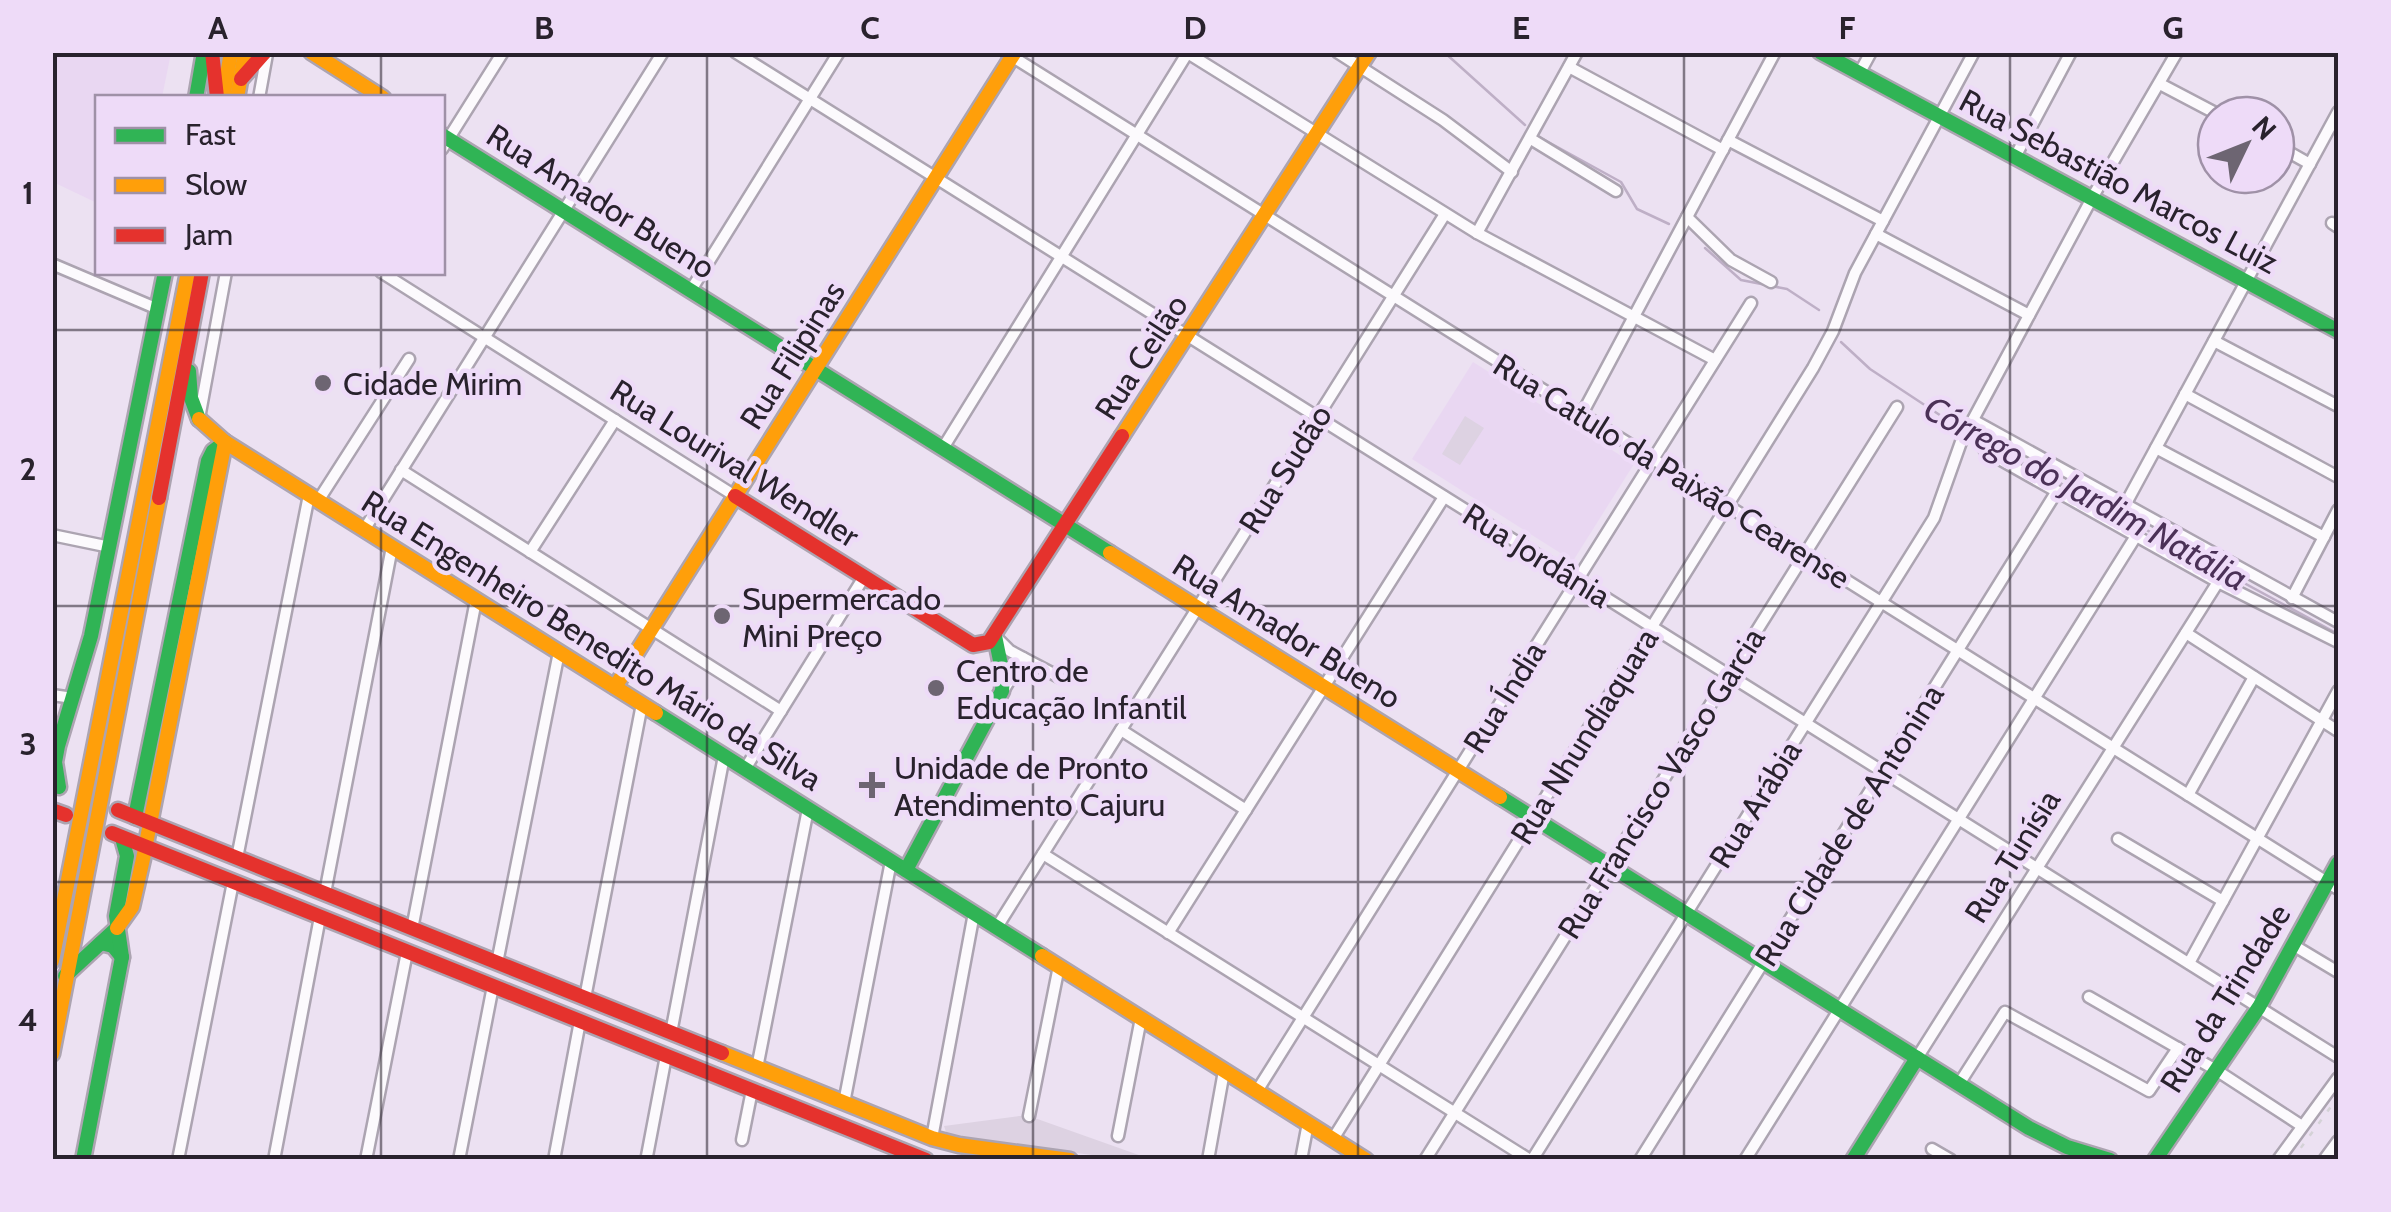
<svg xmlns="http://www.w3.org/2000/svg" width="2391" height="1212" viewBox="0 0 2391 1212" font-family="Cabin,sans-serif">
<style>
.built{fill:#e9d7f2}
.green{fill:#ddd2e2}
.lines{fill:none;stroke-linecap:round;stroke-linejoin:round}
.stream{stroke:#beafc6;stroke-width:2.5}
.street-casing{stroke:#aca4b1;stroke-width:15}
.fast-casing{stroke:#aca4b1;stroke-width:19}
.slow-casing{stroke:#aca4b1;stroke-width:19}
.jam-casing{stroke:#aca4b1;stroke-width:19}
.street{stroke:#fcfafd;stroke-width:10}
.fast{stroke:#30b455;stroke-width:14}
.slow{stroke:#ff9f0a;stroke-width:14}
.jam{stroke:#e5322d;stroke-width:14}
.rail{stroke:#d4d2d6;stroke-width:2.5;stroke-dasharray:5 10;stroke-linecap:butt}
.grid{fill:none;stroke:#29222d;stroke-width:2.5;stroke-opacity:0.55}
.poi-dot{fill:#6d6572;stroke:#eedbf8;stroke-width:4}
.labels{text-anchor:middle;dominant-baseline:central;stroke-width:9;stroke-linejoin:round;paint-order:stroke}
.street-label{font-size:32px;fill:#29222d;stroke:#eedbf8}
.poi-label{font-size:32px;fill:#29222d;stroke:#eedbf8;text-anchor:start}
.water-label{font-size:35px;font-style:italic;fill:#4b3157;stroke:#eedbf8}
.neatline{fill:none;stroke:#29222d;stroke-width:4}
.grid-label{font-size:32px;text-anchor:middle;font-weight:bold;fill:#29222d}
</style>
<rect width="100%" height="100%" fill="#ece1f2"/>
<g class="built">
<path d="M52,53H171L162,97L98,98L97,203L53,182Z"/>
<path d="M1473,362L1634,464L1573,561L1412,459Z"/>
</g>
<g class="green">
<path d="M1465,416L1484,428L1460,465L1442,454Z"/>
<path d="M1019,1116H1029L1150,1159H1124L963,1139L947,1135L944,1126Z"/>
</g>
<g class="lines">
<g class="stream">
<path d="M1444,52L1525,125"/>
<path d="M1541,138L1621,182L1637,209L1669,224"/>
<path d="M1705,248L1741,280L1787,289L1819,310"/>
<path d="M1841,342L1870,369L1961,429"/>
<path d="M1968,433L2338,634"/>
</g>
<g class="street-casing">
<g id="street">
<path d="M735,52L2338,1057"/>
<path d="M1005,52L2338,889"/>
<path d="M1186,52L1477,233L1715,360"/>
<path d="M1337,52L1443,120L1512,172"/>
<path d="M1569,67L1723,150"/>
<path d="M1859,74L1871,52"/>
<path d="M2160,84L2219,115"/>
<path d="M259,98L267,54"/>
<path d="M1531,139L1616,191"/>
<path d="M1728,140L1883,221"/>
<path d="M2276,145L2310,164"/>
<path d="M442,149L503,52"/>
<path d="M2015,157L2071,52"/>
<path d="M1687,217L1731,260L1771,282"/>
<path d="M2332,223L2338,227"/>
<path d="M1477,233L1577,52"/>
<path d="M1876,234L2029,315"/>
<path d="M52,264L158,309"/>
<path d="M381,272L735,496"/>
<path d="M691,290L839,52"/>
<path d="M2214,341L2338,406"/>
<path d="M2185,394L2338,477"/>
<path d="M200,413L226,272"/>
<path d="M1582,414L1775,52"/>
<path d="M1973,420L2338,622"/>
<path d="M943,448L1188,52"/>
<path d="M2156,448L2324,537"/>
<path d="M1985,451L2218,582L2338,642"/>
<path d="M401,470L781,711"/>
<path d="M318,501L409,359"/>
<path d="M2125,505L2338,112"/>
<path d="M364,530L663,52"/>
<path d="M52,535L110,547"/>
<path d="M530,552L615,420"/>
<path d="M2292,598L2338,510"/>
<path d="M2186,633L2338,731"/>
<path d="M996,637L1010,651L1059,677"/>
<path d="M1003,691L1023,658"/>
<path d="M52,695L73,698"/>
<path d="M1121,730L1246,810"/>
<path d="M745,769L864,577"/>
<path d="M2188,795L2254,677"/>
<path d="M2118,839L2223,901"/>
<path d="M1043,854L1530,1160"/>
<path d="M237,858L309,495"/>
<path d="M325,893L392,547"/>
<path d="M997,927L1445,214"/>
<path d="M412,929L476,600"/>
<path d="M1168,933L1444,497"/>
<path d="M2293,945L2338,972"/>
<path d="M497,963L559,652"/>
<path d="M2189,963L2338,691"/>
<path d="M2089,997L2216,1070L2302,1126"/>
<path d="M585,998L642,704"/>
<path d="M671,1033L724,756"/>
<path d="M1917,1058L2218,582"/>
<path d="M757,1068L808,809"/>
<path d="M1959,1084L2005,1012L2149,1091L2178,1048"/>
<path d="M1257,1091L1751,303"/>
<path d="M844,1103L891,861"/>
<path d="M1029,1116L1059,966"/>
<path d="M1118,1136L1141,1018"/>
<path d="M932,1138L974,913"/>
<path d="M1333,1139L1813,368L1833,331L1855,273L1974,52"/>
<path d="M742,1140L752,1090"/>
<path d="M1932,1149L1951,1160"/>
<path d="M647,1156L666,1056"/>
<path d="M178,1160L233,882"/>
<path d="M274,1160L320,917"/>
<path d="M366,1160L407,952"/>
<path d="M459,1160L493,986"/>
<path d="M554,1160L580,1021"/>
<path d="M1208,1160L1224,1071"/>
<path d="M1301,1160L1308,1123"/>
<path d="M1425,1160L1897,407"/>
<path d="M1532,1160L1934,518L1961,442L2092,198L2177,52"/>
<path d="M1640,1160L2057,491"/>
<path d="M1745,1160L2136,536"/>
<path d="M2278,1160L2338,1078"/>
<path d="M2324,1160L2338,1141"/>
</g>
</g>
<g class="fast-casing">
<g id="fast">
<path d="M1820,52L2338,331"/>
<path d="M196,98L204,52"/>
<path d="M442,135L1110,553"/>
<path d="M189,371L191,398L199,419"/>
<path d="M656,713L1042,956"/>
<path d="M59,787L55,762L58,746L91,636L165,272"/>
<path d="M1500,797L2029,1128L2067,1147L2110,1160"/>
<path d="M135,817L208,461L213,451L225,442"/>
<path d="M906,870L1002,691L1003,675L995,636"/>
<path d="M101,943L113,946L122,957"/>
<path d="M65,976L117,928"/>
<path d="M83,1160L122,957L116,916L127,856L122,838"/>
<path d="M1853,1160L1917,1058"/>
<path d="M2155,1160L2259,1007L2338,863"/>
</g>
</g>
<g class="slow-casing">
<g id="slow">
<path d="M311,52L383,98"/>
<path d="M223,98L231,52"/>
<path d="M237,98L245,52"/>
<path d="M199,419L225,442L656,713"/>
<path d="M1122,436L1369,52"/>
<path d="M1110,553L1500,797"/>
<path d="M615,687L1015,52"/>
<path d="M117,928L132,907L143,859L225,442"/>
<path d="M1042,956L1366,1160"/>
<path d="M52,961L188,272"/>
<path d="M722,1053L932,1138L959,1145L1070,1160"/>
<path d="M52,1054L159,498"/>
</g>
</g>
<g class="jam-casing">
<g id="jam">
<path d="M212,52L217,97"/>
<path d="M241,79L265,52"/>
<path d="M735,496L973,645L989,642L1122,436"/>
<path d="M159,498L202,272"/>
<path d="M52,810L66,815"/>
<path d="M118,810L722,1053"/>
<path d="M112,833L926,1160"/>
</g>
</g>
<use href="#street" class="street"/>
<use href="#fast" class="fast"/>
<use href="#slow" class="slow"/>
<use href="#jam" class="jam"/>
<path class="rail" d="M2292,1160L2338,1097"/>
</g>
<path class="grid" d="M381,52V98M707,52V1160M1033,52V1160M1358,52V1160M1684,52V1160M2010,52V1160M381,272V1160M52,330H2338M52,606H2338M52,882H2338"/>
<g class="poi-dot">
<circle cx="323" cy="383" r="10"/>
<circle cx="722" cy="616" r="10"/>
<circle cx="936" cy="688" r="10"/>
<path d="M867 770h10v10h10v10h-10v10h-10v-10h-10v-10h10z"/>
</g>
<g class="labels">
<g class="street-label">
<text transform="translate(2119 181) rotate(28)">Rua Sebastião Marcos Luiz</text>
<text transform="translate(601 201) rotate(32)">Rua Amador Bueno</text>
<text transform="translate(792 355) rotate(-58)">Rua Filipinas</text>
<text transform="translate(1141 357) rotate(-57)">Rua Ceilão</text>
<text transform="translate(735 463) rotate(32)">Rua Lourival Wendler</text>
<text transform="translate(1285 469) rotate(-58)">Rua Sudão</text>
<text transform="translate(1672 471) rotate(32)">Rua Catulo da Paixão Cearense</text>
<text transform="translate(1537 555) rotate(32)">Rua Jordânia</text>
<text transform="translate(1287 631) rotate(32)">Rua Amador Bueno</text>
<text transform="translate(592 640) rotate(32)">Rua Engenheiro Benedito Mário da Silva</text>
<text transform="translate(1504 697) rotate(-58)">Rua Índia</text>
<text transform="translate(1584 736) rotate(-58)">Rua Nhundiaquara</text>
<text transform="translate(1661 783) rotate(-58)">Rua Francisco Vasco Garcia</text>
<text transform="translate(1755 804) rotate(-58)">Rua Arábia</text>
<text transform="translate(1849 825) rotate(-58)">Rua Cidade de Antonina</text>
<text transform="translate(2012 856) rotate(-58)">Rua Tunísia</text>
<text transform="translate(2225 998) rotate(-58)">Rua da Trindade</text>
</g>
<g class="poi-label">
<text x="343" y="383">Cidade Mirim</text>
<text x="742" y="598">Supermercado<tspan x="742" dy="37">Mini Preço</tspan></text>
<text x="956" y="670">Centro de<tspan x="956" dy="37">Educação Infantil</tspan></text>
<text x="894" y="767">Unidade de Pronto<tspan x="894" dy="37">Atendimento Cajuru</tspan></text>
</g>
<g class="water-label">
<text transform="translate(2086 493) rotate(29)">Córrego do Jardim Natália</text>
</g>
</g>
<rect width="2391" height="1212" fill="none" stroke="#eedbf8" stroke-width="110"/>
<rect x="95" y="95" width="350" height="180" fill="#eedbf8" stroke="#9f91a7" stroke-width="2.5"/>
<rect x="115" y="128" width="50" height="15" fill="#30b455" stroke="#9f91a7" stroke-width="2.5"/>
<text x="185" y="145" font-size="30" fill="#29222d">Fast</text>
<rect x="115" y="178" width="50" height="15" fill="#ff9f0a" stroke="#9f91a7" stroke-width="2.5"/>
<text x="185" y="195" font-size="30" fill="#29222d">Slow</text>
<rect x="115" y="228" width="50" height="15" fill="#e5322d" stroke="#9f91a7" stroke-width="2.5"/>
<text x="185" y="245" font-size="30" fill="#29222d">Jam</text>
<g transform="translate(2246 145) rotate(47)"><circle r="48" fill="#eedbf8" stroke="#9f91a7" stroke-width="2.5"/>
<path d="M0-8L18 38L0 25L-18 38Z" fill="#6d6572"/>
<text y="-15" font-size="28" font-weight="bold" text-anchor="middle" fill="#29222d">N</text>
</g>
<rect x="55" y="55" width="2281" height="1102" class="neatline"/>
<g class="grid-label">
<text x="218" y="39">A</text>
<text x="544" y="39">B</text>
<text x="870" y="39">C</text>
<text x="1195" y="39">D</text>
<text x="1521" y="39">E</text>
<text x="1847" y="39">F</text>
<text x="2173" y="39">G</text>
<text x="28" y="204">1</text>
<text x="28" y="480">2</text>
<text x="28" y="755">3</text>
<text x="28" y="1031">4</text>
</g>
</svg>
